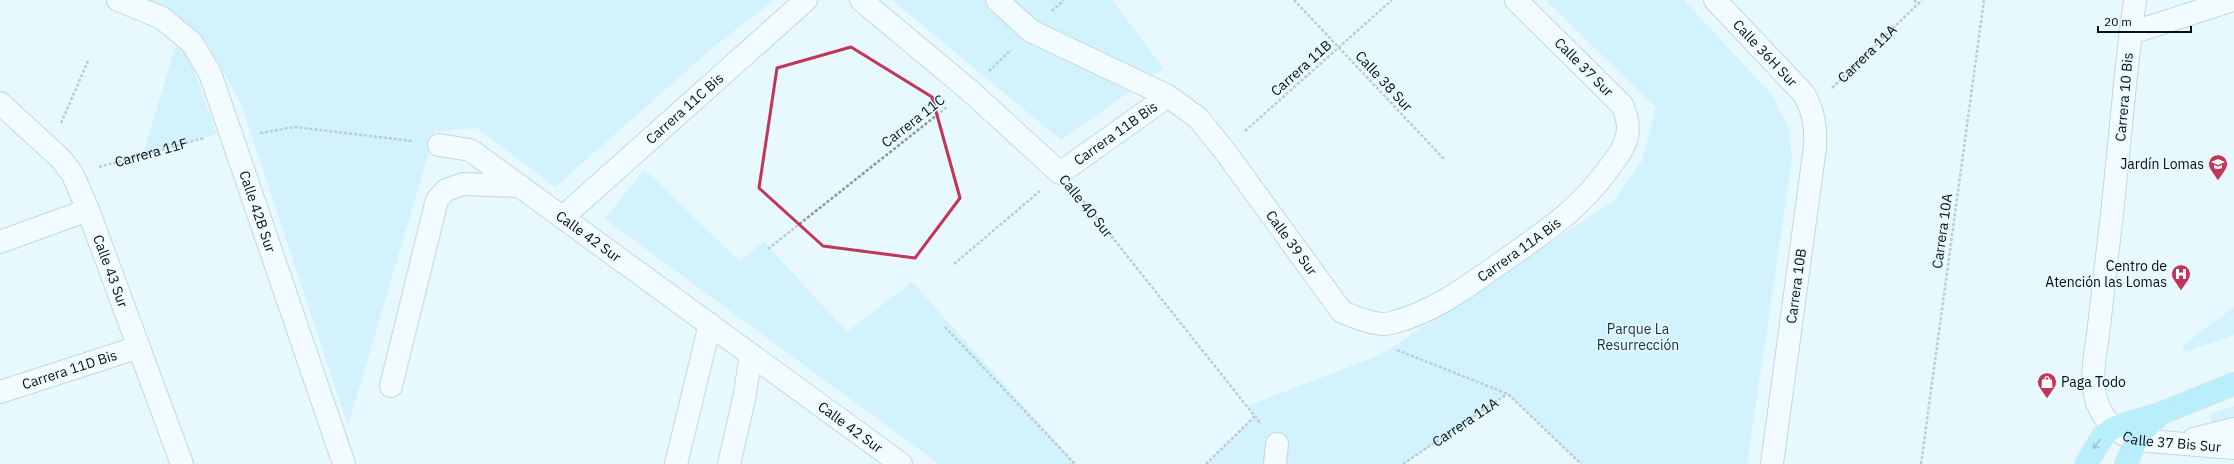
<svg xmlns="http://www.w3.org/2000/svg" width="2234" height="464" viewBox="0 0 2234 464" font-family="'IBM Plex Sans',sans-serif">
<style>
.green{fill:#b8ebfc}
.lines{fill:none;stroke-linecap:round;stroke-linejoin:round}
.minor-casing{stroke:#95b1ba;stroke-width:24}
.major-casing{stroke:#d2d4d5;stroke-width:24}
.path{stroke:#89979c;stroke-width:2.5;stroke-dasharray:3 2;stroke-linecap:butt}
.minor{stroke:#fff;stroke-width:22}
.major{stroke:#80e2fa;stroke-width:22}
.oneway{stroke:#498392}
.marked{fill:none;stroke:#c33459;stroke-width:3;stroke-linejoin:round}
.labels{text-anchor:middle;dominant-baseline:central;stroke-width:3;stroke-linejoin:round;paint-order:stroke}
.street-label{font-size:14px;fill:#060f13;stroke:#e7f8fe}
.poi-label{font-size:14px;fill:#060f13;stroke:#e7f8fe;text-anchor:end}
.park-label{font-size:14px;fill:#12343e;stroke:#e7f8fe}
</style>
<rect width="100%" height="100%" fill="#e7f8fe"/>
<g class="green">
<path d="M144,0H774L717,44L555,187L477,128L435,131L348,426L241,104L208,44L172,10Z"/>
<path d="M892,0H1112L1163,68L1061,140Z"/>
<path d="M1545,0H1684L1772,95L1789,128L1792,159L1747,464H1581L1508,394L1403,464H1207L1255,416L1247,406L1380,355L1614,201L1642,161L1656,107Z"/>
<path d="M175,48L186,49L217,134L143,154Z"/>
<path d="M644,169L739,261L764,242L847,332L912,282L1076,464H939L605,219Z"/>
<path d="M2234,307V335L2186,352L2182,346Z"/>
<path d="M2234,406V418L2213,424L2210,414Z"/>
</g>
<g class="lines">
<g class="minor-casing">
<g id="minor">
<path id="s4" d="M118,0L162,18L192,43L210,73L344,464"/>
<path id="s5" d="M861,0L969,90L1060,173L1168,96"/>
<path id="s6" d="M997,0L1031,31L1168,96L1198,118L1224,150L1342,312C1356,317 1376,327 1391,323C1435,312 1469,285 1505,260C1546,231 1579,210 1609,168C1614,161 1621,153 1624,145C1631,131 1628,118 1622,105L1516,0"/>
<path id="s7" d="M1715,0L1804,94C1814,112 1816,127 1815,147L1772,464"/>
<path id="s8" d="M2135,0C2123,85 2118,171 2107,256C2104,283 2101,309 2098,335C2095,354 2091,376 2095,395C2100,417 2115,433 2136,440L2234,448"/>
<path d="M2131,33L2233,0"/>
<path id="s9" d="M0,103L62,160L73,175L88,210L182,464"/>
<path id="s10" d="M439,145L470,150L901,464"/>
<path id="s11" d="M563,217L806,0"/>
<path d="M0,242L88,210"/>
<path d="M391,386L437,200L446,190L463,184L520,186"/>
<path id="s12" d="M0,392L139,347"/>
<path d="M2194,439L2234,429"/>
<path d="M676,464L710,324"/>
<path d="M729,464L744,399L751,355"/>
<path d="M1275,464L1277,444"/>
</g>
</g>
<g class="major-casing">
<g id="major">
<path d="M2086,464L2103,436L2113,428L2162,413L2234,384"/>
<path d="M2126,464L2138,436L2159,415"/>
</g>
</g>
<g class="path">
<path d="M1294,0L1444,159"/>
<path d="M1914,0L1918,4"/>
<path d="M1052,11L1064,0"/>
<path d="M989,71L1011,50"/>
<path id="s1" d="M1832,88L1922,0"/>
<path d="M61,123L88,61"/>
<path d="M1245,131L1392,0"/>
<path d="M260,133L295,127L412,141"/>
<path id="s2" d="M99,167L204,138"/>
<path d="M1077,193L1261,424"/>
<path d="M768,249L947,107"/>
<path d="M954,264L1040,191"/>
<path d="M945,327L1075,464"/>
<path d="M1397,350L1508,394L1581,464"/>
<path d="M1206,464L1255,416"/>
<path id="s3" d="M1403,464L1507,394"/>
<path d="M1921,464L1984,0"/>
</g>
<use href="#minor" class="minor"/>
<use href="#major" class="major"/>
</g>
<defs><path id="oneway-shaft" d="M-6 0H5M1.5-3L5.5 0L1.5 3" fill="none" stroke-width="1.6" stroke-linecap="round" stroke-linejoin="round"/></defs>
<use class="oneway" href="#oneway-shaft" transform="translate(2097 444) rotate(126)"/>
<path d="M0 0H2234V464H0ZM851,47L932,97L960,198L915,258L823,246L759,188L777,68Z" fill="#e7f8fe" fill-opacity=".55" fill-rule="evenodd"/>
<path class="marked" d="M851,47L932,97L960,198L915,258L823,246L759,188L777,68Z"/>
<defs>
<g id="school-pin" transform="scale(1)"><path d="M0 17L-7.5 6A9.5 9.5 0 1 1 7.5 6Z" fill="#c33459" stroke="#e7f8fe"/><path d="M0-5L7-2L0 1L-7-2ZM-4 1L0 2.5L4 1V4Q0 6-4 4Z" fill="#fff"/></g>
<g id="hospital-pin" transform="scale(1)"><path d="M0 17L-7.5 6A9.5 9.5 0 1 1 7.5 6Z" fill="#c33459" stroke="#e7f8fe"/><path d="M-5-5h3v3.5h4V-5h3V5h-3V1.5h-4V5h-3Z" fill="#fff"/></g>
<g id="shop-pin" transform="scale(1)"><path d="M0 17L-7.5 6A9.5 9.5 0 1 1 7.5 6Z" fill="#c33459" stroke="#e7f8fe"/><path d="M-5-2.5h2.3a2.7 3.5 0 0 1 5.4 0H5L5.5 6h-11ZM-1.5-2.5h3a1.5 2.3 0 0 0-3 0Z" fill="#fff"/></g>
</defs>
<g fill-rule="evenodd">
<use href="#school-pin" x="2218" y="164"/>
<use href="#hospital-pin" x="2181" y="274"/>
<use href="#shop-pin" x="2047" y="382"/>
</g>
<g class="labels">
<g class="street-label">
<text stroke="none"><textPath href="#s7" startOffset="73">Calle 36H Sur</textPath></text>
<text stroke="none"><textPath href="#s1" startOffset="49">Carrera 11A</textPath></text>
<text transform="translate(1584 67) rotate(45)">Calle 37 Sur</text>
<text transform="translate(1301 68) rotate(-42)">Carrera 11B</text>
<text transform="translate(1384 81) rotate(47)">Calle 38 Sur</text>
<text transform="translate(2124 97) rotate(-85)">Carrera 10 Bis</text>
<text stroke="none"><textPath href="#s11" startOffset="163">Carrera 11C Bis</textPath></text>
<text transform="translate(913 121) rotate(-38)">Carrera 11C</text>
<text stroke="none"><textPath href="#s5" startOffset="332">Carrera 11B Bis</textPath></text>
<text stroke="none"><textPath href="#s2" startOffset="54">Carrera 11F</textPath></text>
<text transform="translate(1086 206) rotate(51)">Calle 40 Sur</text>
<text stroke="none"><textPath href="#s4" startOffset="268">Calle 42B Sur</textPath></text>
<text transform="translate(1942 231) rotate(-82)">Carrera 10A</text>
<text stroke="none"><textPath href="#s10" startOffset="178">Calle 42 Sur</textPath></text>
<text stroke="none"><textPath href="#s6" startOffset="391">Calle 39 Sur</textPath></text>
<text stroke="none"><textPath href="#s6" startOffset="676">Carrera 11A Bis</textPath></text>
<text stroke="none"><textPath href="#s9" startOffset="206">Calle 43 Sur</textPath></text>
<text transform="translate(1796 286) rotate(-82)">Carrera 10B</text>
<text stroke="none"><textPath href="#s12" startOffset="73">Carrera 11D Bis</textPath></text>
<text stroke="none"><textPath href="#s3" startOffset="75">Carrera 11A</textPath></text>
<text stroke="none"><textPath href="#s10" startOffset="502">Calle 42 Sur</textPath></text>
<text stroke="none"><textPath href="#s8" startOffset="497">Calle 37 Bis Sur</textPath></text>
</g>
<g class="poi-label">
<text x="2204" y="164">Jardín Lomas</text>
<text x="2167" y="266">Centro de<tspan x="2167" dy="16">Atención las Lomas</tspan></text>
<text x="2061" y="382" text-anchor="start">Paga Todo</text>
</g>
<g class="park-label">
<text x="1638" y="329">Parque La<tspan x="1638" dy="16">Resurrección</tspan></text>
</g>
</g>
<path d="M2098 26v6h93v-6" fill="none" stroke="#060f13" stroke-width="2"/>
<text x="2104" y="26" font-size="12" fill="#060f13" stroke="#e7f8fe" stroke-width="3" paint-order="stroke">20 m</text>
</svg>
